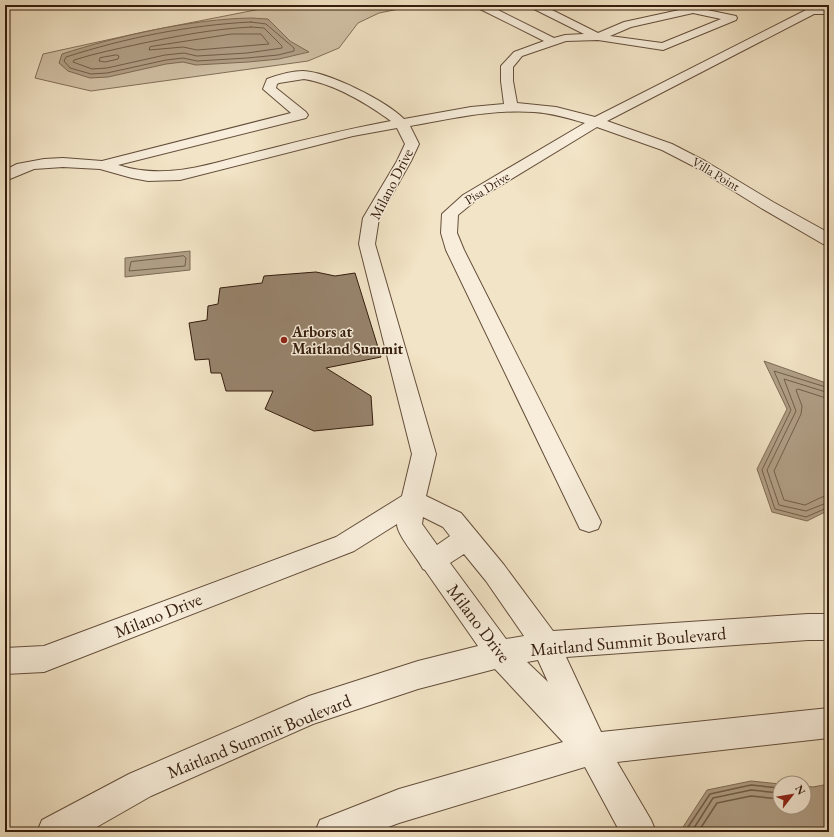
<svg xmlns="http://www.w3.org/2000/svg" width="834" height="837" viewBox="0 0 834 837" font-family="'EB Garamond',serif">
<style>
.green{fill:#d2c2a7;stroke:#836f5a}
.water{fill:#b1a087;stroke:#7f6b56}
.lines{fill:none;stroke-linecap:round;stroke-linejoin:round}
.shore-far1{stroke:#725e4a;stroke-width:1}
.shore{stroke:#725e4a;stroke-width:1.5}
.building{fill:#97846d;stroke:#341c0d}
.minor-casing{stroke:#644e3b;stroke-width:2}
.minor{fill:#f7edda;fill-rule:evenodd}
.poi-dot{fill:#8f2418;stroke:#f7edda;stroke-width:1.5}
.labels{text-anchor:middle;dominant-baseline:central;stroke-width:3;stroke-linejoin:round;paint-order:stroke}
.far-street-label{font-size:13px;fill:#341c0d;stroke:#f7edda}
.street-label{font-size:15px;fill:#341c0d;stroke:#f7edda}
.poi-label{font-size:15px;font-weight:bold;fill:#341c0d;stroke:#f7edda;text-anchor:start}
.near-street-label{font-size:18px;fill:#341c0d;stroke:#f7edda}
</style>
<rect width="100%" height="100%" fill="#f2e4c6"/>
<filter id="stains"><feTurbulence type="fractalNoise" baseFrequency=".005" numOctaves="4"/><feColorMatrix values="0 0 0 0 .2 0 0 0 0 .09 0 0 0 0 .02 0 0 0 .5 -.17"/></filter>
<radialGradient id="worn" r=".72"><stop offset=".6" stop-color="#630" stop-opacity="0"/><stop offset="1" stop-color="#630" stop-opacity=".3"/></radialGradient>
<path class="green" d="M281,5H419L379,13L358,23L339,48L308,61L91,91L35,78L43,54L148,31Z"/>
<g class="water">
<path d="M251,18L268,19L290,41L309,52L279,59L248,62L196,65L183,62L166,64L108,77L90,78L68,71L59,63L62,54C118,36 192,19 251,18Z"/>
<path d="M190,251V270L125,277V258Z"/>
<path d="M764,361L829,384V510L807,521L772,512L757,469L787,409Z"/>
<path d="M751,781L780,784V807H804V786L813,787L829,784V832H686L683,827L707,790Z"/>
</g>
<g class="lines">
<g class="shore-far1">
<path d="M251,22L266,24L294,48V51L278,55L247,58L197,61L183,58L166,60L107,73L91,74L70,68L64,61L66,57C125,38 189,25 251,22Z"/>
<path d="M251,27L264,28L282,46V48L247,53L197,56L184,53L165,55L107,68L92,69L73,62L74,60C96,53 117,49 139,44C177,36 213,29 251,27Z"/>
<path d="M232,34H261L269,44L197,50L183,47L149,50L150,47Z"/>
<path d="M117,55L119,56L118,59L105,62L99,61L100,58Z"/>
<path d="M184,256L186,258L185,266L129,271L131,262Z"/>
<path d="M829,388L774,371L791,410L762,470L775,509L806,517L829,507"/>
<path d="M829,393L784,379L796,411L767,470L779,505L806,511L829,502"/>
<path d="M829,399L798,389L796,390L802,406L801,414L774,471L784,500L805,505L822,497L829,496"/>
</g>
<g class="shore">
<path d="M689,832L688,827L710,794L751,785L780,788"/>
<path d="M694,832V828L713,798L751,790L780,793"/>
<path d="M700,832V829L717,803L751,796L780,799"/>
</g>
</g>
<path class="building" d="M316,272L335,276L355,273L381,357L326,368L371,396L373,425L314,431L265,409L273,391H226L221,373H211L209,359L195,360L189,323L207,320L208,306L218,304L220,288L262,283L264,276Z"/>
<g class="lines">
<g class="minor-casing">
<path id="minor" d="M475,5H488L554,38L565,35L584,34L530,7L529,5H542L598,33L624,22L693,7L736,16L737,18L736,20L663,50L598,40L566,41L522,56L513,67V81L517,103L556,107L595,117L808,9L829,8V14H814L607,121L672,144L705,161L773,202L829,233V245L823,244L761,208L695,167L662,150L597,127L475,201L458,215L457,233L464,250L601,522L598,529L589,532L580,529L446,250L441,233L442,214L463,195L585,123C568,118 551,113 534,112C492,109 450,119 410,126L419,144L411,161L379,218L375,244L436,454L426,496L461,513L504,565L553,631L808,614H829V640H808L566,657L601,732L829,708V738L617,762L651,820L656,832H620L585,767L399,823L375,832H315L320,820L399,789L563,742L495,669L418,689L313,724L151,796L88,832H37L42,820L129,774L309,696L418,661L478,646L425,570L423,569C417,557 397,535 397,524L354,551L44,672L5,674V648L44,646L336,537L402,496L412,454L359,244L363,218L397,161L405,144L397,128L353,136L180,180L148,181L132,178L100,169L63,167L34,169L5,181V170L17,164L44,159L63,158L102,161L291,113L263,89L267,79C278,75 291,71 303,71C329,72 386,101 404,119L471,107L504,104L501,81V66L514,52L544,41L476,7ZM693,13L721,19L662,43L610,36L631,27ZM304,79C335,84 366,103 391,121C347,129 304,140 261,151C211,163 169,181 118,165L306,118L308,115L306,112L276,88L277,84L279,83ZM423,517L443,527L450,536L437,545L422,524ZM464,554L486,581L524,636L506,639L450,563ZM538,660L548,682L527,662Z"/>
</g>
<use href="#minor" class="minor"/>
</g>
<circle class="poi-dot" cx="284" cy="340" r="4"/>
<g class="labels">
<g class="far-street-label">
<text transform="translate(716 174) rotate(31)">Villa Point</text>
<text transform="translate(487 188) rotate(-32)">Pisa Drive</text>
</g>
<g class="street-label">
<text transform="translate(391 184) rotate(-63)">Milano Drive</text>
</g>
<g class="poi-label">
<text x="292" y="331">Arbors at<tspan x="292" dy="17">Maitland Summit</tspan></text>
</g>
<g class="near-street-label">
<text transform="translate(158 615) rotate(-22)">Milano Drive</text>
<text transform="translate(479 623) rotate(53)">Milano Drive</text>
<text transform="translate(628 641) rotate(-5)">Maitland Summit Boulevard</text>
<text transform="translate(259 736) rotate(-22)">Maitland Summit Boulevard</text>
</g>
</g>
<rect width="834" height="837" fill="none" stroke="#f2e4c6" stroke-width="20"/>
<rect x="6" y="6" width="822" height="825" fill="none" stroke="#341c0d" stroke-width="2"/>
<rect x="10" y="10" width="814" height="817" fill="none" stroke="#341c0d"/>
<g transform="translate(792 795) rotate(59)"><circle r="19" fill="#f7edda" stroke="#a99988"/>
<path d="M0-3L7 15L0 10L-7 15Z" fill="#8f2418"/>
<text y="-6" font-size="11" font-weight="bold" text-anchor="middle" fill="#341c0d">N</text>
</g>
<rect width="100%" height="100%" filter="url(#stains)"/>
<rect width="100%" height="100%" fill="url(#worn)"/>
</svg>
